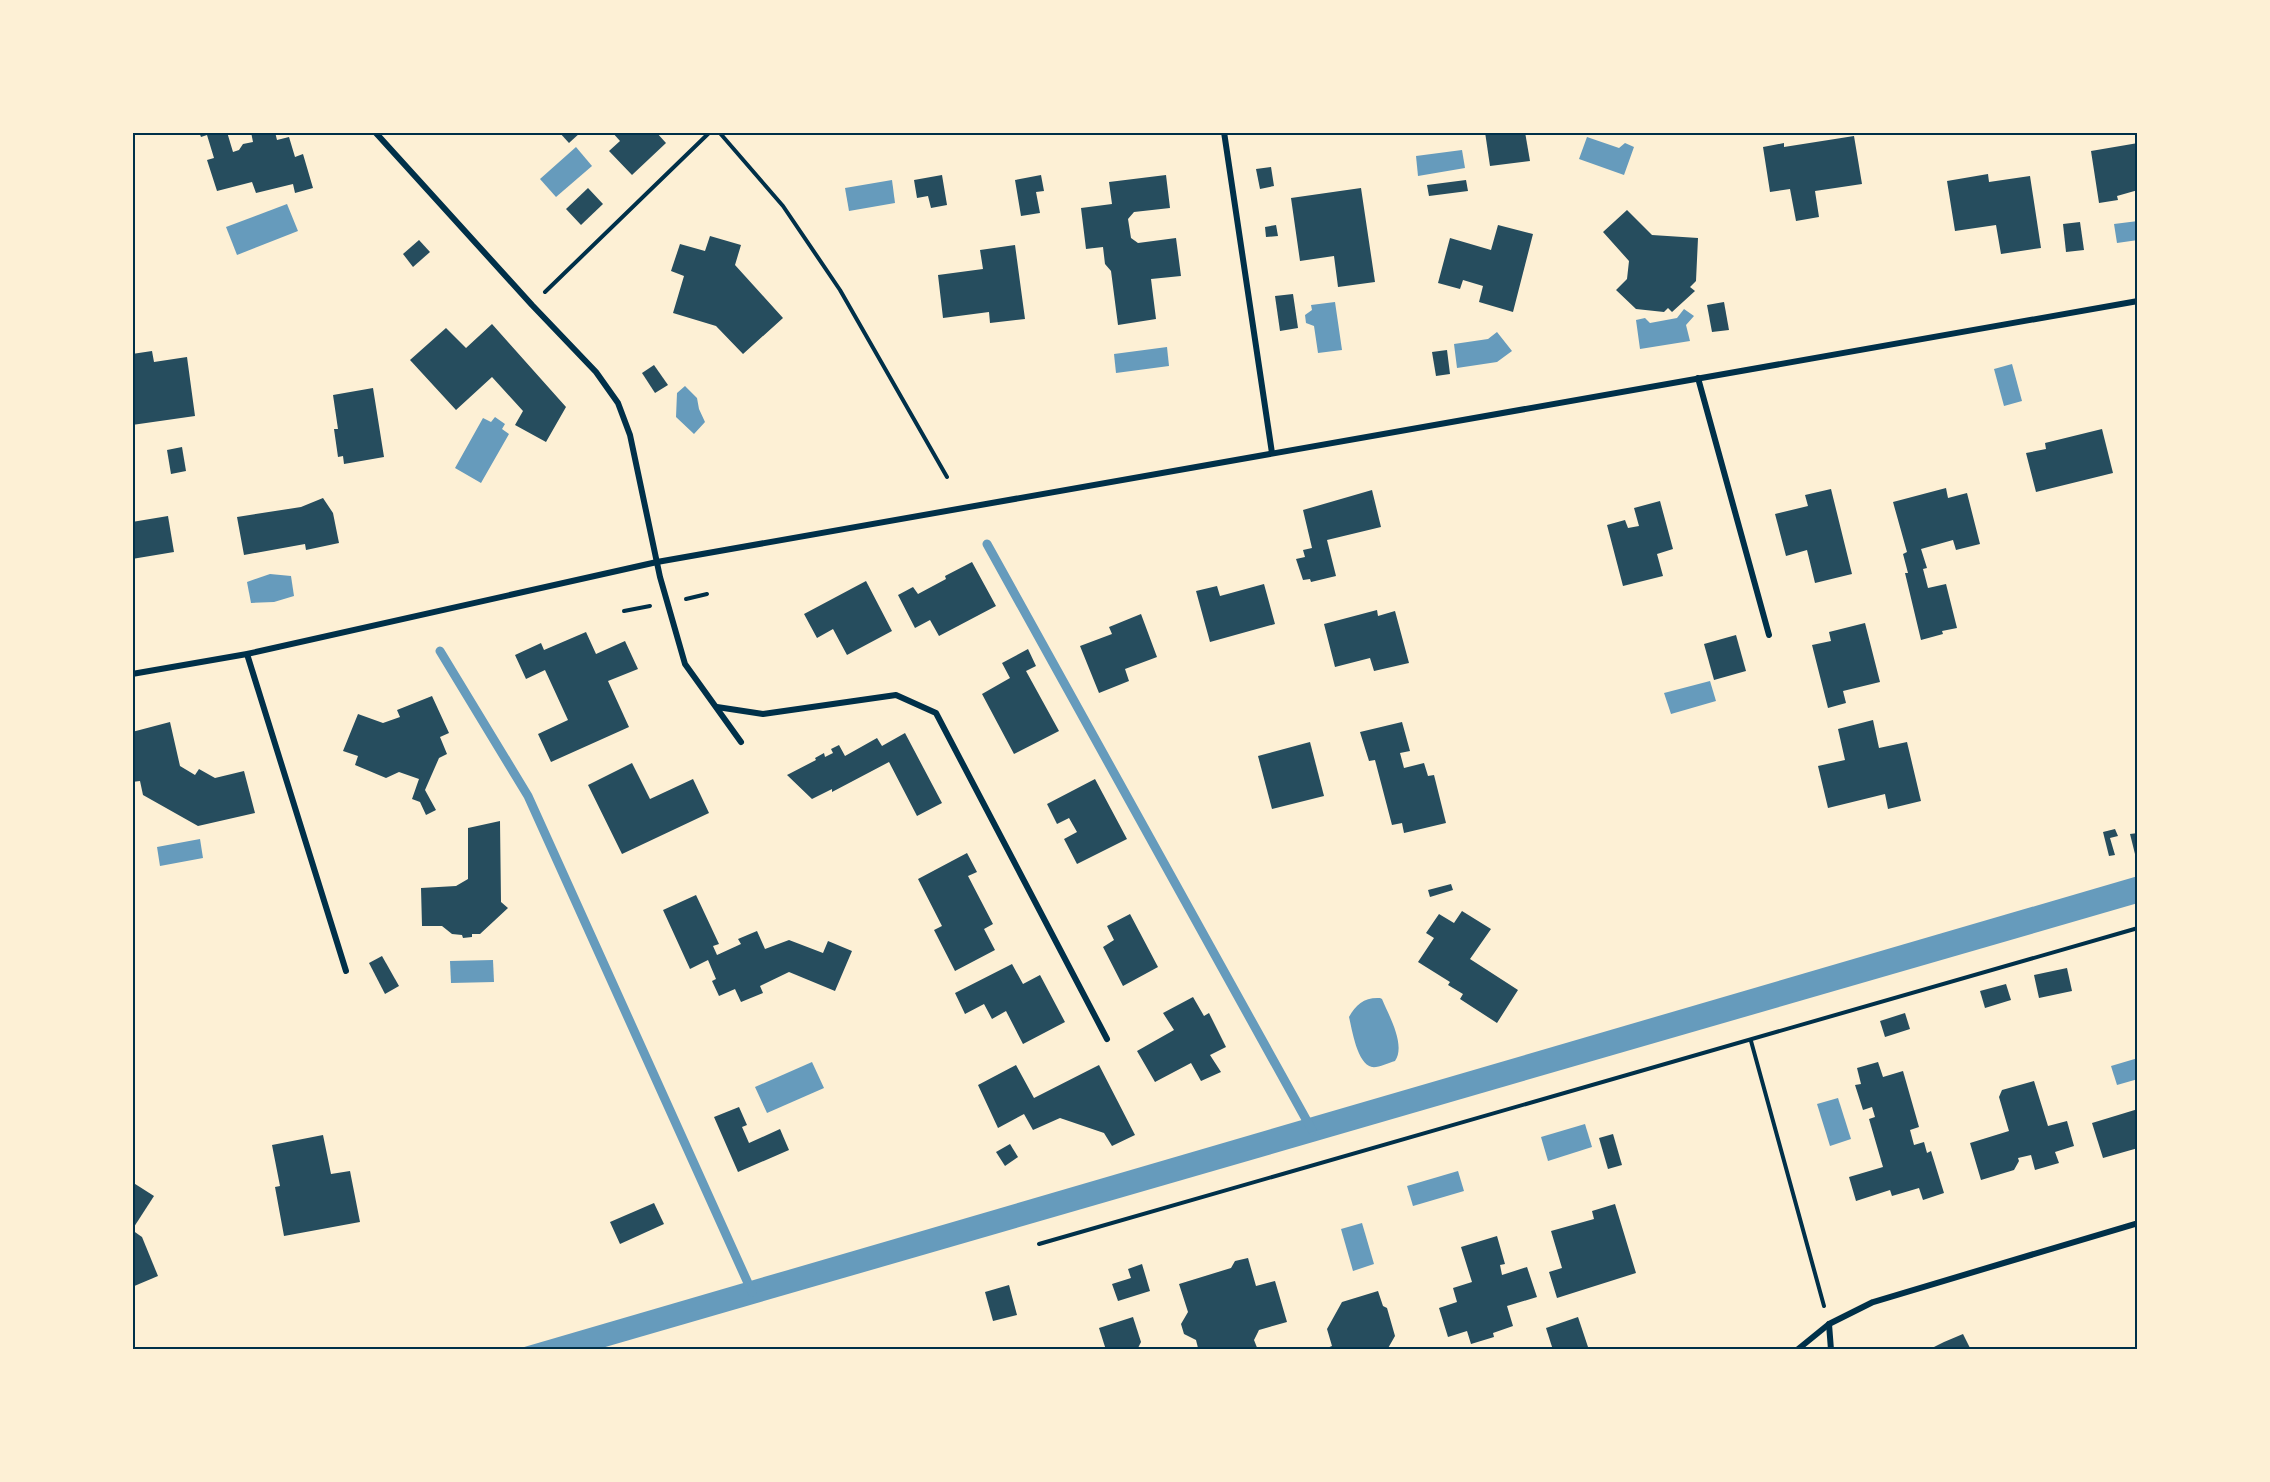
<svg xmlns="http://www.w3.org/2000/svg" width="2270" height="1482" viewBox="0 0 2270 1482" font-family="'Fira Sans',sans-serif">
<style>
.water{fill:#669bbc}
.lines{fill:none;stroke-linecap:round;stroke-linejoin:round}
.stream{stroke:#669bbc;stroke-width:9}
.building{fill:#264d5e}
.path{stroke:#003049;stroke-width:4}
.minor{stroke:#003049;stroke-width:6}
.neatline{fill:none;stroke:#003049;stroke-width:2}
</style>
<rect width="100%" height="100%" fill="#fdf0d5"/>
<g class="water">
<path d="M1587,137L1619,148L1625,143L1634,147L1624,175L1579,159Z"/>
<path d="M576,147L592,166L556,197L540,179Z"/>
<path d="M1462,150L1465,168L1418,176L1416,156Z"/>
<path d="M892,180L895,203L849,211L845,188Z"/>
<path d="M287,204L298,231L237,255L226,227Z"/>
<path d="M2138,221V240L2117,243L2114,224Z"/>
<path d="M1335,302L1342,350L1318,353L1314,326L1306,323L1305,315L1312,310L1311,305Z"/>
<path d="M1684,309L1694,316L1686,325L1690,341L1640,349L1636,320L1645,318L1650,323L1677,318Z"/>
<path d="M1497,332L1512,351L1497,362L1457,368L1454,344L1488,339Z"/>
<path d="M1167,347L1169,366L1116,373L1114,354Z"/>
<path d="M2012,364L2022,401L2004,406L1994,369Z"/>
<path d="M685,386L697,398L699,409L705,422L694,434L676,417L677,393Z"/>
<path d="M495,417L505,424L502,429L509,434L481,483L455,468L483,418L491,422Z"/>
<path d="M270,574L291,576L294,596L274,602L251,603L247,582Z"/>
<path d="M1710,681L1716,701L1671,714L1664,693Z"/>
<path d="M200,839L203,858L160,866L157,847Z"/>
<path d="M2138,876V903L595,1350H514Z"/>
<path d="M493,960L494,982L451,983L450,961Z"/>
<path d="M1380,998L1382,999C1389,1016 1406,1045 1395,1061C1388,1063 1378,1068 1372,1067C1357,1064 1352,1029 1349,1017C1356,1004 1365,997 1380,998Z"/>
<path d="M2138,1058V1079L2117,1085L2111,1066Z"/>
<path d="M812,1062L824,1088L767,1113L755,1087Z"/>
<path d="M1838,1098L1851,1139L1830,1146L1817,1104Z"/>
<path d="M1585,1124L1592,1147L1548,1161L1541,1137Z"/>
<path d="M1458,1171L1464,1191L1413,1206L1407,1186Z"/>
<path d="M1362,1223L1374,1264L1353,1271L1341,1229Z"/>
</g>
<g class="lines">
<g class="stream">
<path d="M987,544L1312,1130"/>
<path d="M440,651L528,796L752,1292"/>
</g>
</g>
<g class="building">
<path d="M199,132H227L233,152L239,150L243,144L253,142L251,132H275L277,140L289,137L295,157L303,154L313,188L295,193L293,184L256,193L252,182L217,191L207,160L214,158L207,135L201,137Z"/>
<path d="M559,132H581L569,143Z"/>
<path d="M612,132H656L666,143L632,175L609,151L620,141Z"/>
<path d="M1485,132H1525L1530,161L1490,166Z"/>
<path d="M1854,136L1862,184L1815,191L1819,217L1796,221L1790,189L1770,192L1763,147L1784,143V147Z"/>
<path d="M2138,143V190L2117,196L2118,200L2099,203L2091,151Z"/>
<path d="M1271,167L1274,186L1260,189L1256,169Z"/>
<path d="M1988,174L1989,182L2030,176L2041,248L2001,254L1996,225L1955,231L1947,181Z"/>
<path d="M942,175L947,205L931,208L928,196L917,198L914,180Z"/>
<path d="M1041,175L1044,191L1036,192L1040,213L1021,216L1015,180Z"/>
<path d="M1166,175L1170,208L1134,212L1128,219L1131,238L1138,243L1176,238L1181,276L1151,279L1156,319L1118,325L1111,271L1105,264L1103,247L1086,249L1081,208L1112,204L1109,182Z"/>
<path d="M1466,180L1468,191L1429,196L1427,185Z"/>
<path d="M588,188L603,204L581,225L566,209Z"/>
<path d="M1361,188L1375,282L1338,287L1334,256L1300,261L1291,198Z"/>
<path d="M1627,210L1652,235L1698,238L1696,281L1690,287L1695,291L1672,312L1668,308L1664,312L1636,309L1616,290L1627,279L1629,261L1603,232Z"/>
<path d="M2080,222L2084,250L2066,252L2063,224Z"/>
<path d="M1276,225L1278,236L1266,237L1265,227Z"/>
<path d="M1498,225L1533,234L1513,312L1479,302L1483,286L1463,280L1460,289L1438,283L1450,238L1491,250Z"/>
<path d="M710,236L741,245L735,265L783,318L743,354L716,326L673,313L684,276L671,271L680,244L705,251Z"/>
<path d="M419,240L430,252L413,267L403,254Z"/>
<path d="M1015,245L1025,319L990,323L989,312L943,318L938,275L983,269L980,250Z"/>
<path d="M1293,294L1298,328L1280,331L1275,296Z"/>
<path d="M1724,302L1729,330L1712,332L1707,305Z"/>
<path d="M492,324L566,407L546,442L515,425L523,411L492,377L456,410L410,360L446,328L466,348Z"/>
<path d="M1447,350L1450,374L1436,376L1432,352Z"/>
<path d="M152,351L154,362L187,357L195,416L132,425V354Z"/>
<path d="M654,365L668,385L655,393L642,373Z"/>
<path d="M373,388L384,457L344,464L343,456L338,457L334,429H338L333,395Z"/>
<path d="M2102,429L2113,473L2036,492L2026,453L2046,449L2045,443Z"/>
<path d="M182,447L186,471L171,474L167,450Z"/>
<path d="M1946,488L1948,498L1967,493L1980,544L1956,550L1953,540L1921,549L1927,568L1923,569L1928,588L1946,584L1957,628L1942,631L1943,634L1921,640L1905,573H1908L1903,554L1907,552L1893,502Z"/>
<path d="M1831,489L1852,574L1815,583L1807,550L1786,556L1775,514L1808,506L1805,495Z"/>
<path d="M1372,490L1381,527L1327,540L1336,576L1311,582L1310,579L1303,580L1296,559L1305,557L1303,550L1312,548L1303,510Z"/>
<path d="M323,498L333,513L339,543L306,550L305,544L244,555L237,517L301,507Z"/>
<path d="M1660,501L1673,549L1657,554L1663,576L1623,586L1607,525L1625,520L1628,528L1639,526L1634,508Z"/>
<path d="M168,516L174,552L132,559V522Z"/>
<path d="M972,562L996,606L939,636L930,620L915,628L898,595L913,587L918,594L946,579L945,576Z"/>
<path d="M866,581L892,631L847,655L833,629L817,638L804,614Z"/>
<path d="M1264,584L1275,624L1210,642L1196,591L1217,586L1220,596Z"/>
<path d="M1377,610L1378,616L1395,611L1409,663L1374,671L1370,658L1335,667L1324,624Z"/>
<path d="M1141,614L1157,657L1125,669L1129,681L1099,693L1080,646L1112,634L1109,627Z"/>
<path d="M1865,623L1880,682L1843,691L1846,703L1828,708L1812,645L1831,641L1829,632Z"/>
<path d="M586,632L596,654L625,641L638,669L608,681L629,727L551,762L538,734L568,720L545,670L526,679L515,655L541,643L544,650Z"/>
<path d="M1736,635L1746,671L1714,680L1704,644Z"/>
<path d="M1028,649L1036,666L1026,671L1059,731L1014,754L982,694L1010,678L1002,663Z"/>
<path d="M432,696L449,733L440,737L447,754L439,758L425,790L436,810L426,815L420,802L412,799L419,779L399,772L386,778L355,765L358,756L343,751L358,714L383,723L400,717L397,710Z"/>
<path d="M1873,720L1879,748L1907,742L1921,801L1888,809L1885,794L1828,808L1818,766L1845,760L1838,729Z"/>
<path d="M170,722L180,766L195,775L199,769L215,778L244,771L255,813L198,826L143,795L140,781L132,782V732Z"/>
<path d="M1402,722L1410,751L1400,753L1404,768L1424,763L1428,776L1434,775L1446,823L1404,833L1402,823L1392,825L1375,760L1369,761L1360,732Z"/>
<path d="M905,733L942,803L917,816L889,762L832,792V789L812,799L787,775L816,760L815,758L824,753L825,757L833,753L831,749L839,745L845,756L877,738L882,746Z"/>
<path d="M1310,742L1324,796L1272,809L1258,756Z"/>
<path d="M632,763L650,799L693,779L709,813L622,854L588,785Z"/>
<path d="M1095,779L1127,839L1077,864L1064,839L1077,832L1069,818L1057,824L1047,804Z"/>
<path d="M500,821L501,902L508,908L480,934H472V937L463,938L462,935L452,934L442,926H422L421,888L456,886L468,879V828Z"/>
<path d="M2115,829L2118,836L2110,838L2115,855L2109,856L2103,832Z"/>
<path d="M2138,833V862H2137L2130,834Z"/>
<path d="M967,853L977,872L968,876L993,924L984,929L995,950L955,971L934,930L942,926L918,879Z"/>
<path d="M1451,884L1453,890L1430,897L1428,890Z"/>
<path d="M696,895L719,944L713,946L717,955L741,944L738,939L757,931L765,949L789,940L823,953L828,941L852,951L835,991L789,972L760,986L763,993L741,1002L735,989L719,996L712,981L716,979L708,960L690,969L663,910Z"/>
<path d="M1462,911L1491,929L1470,959L1518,990L1497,1023L1460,999L1463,994L1448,985L1450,982L1418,962L1434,938L1426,933L1439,914L1454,923Z"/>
<path d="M1130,914L1158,967L1123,986L1103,947L1114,940L1107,926Z"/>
<path d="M382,956L399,986L385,994L369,963Z"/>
<path d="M1012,964L1023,984L1040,975L1065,1022L1023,1044L1006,1011L992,1019L984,1004L965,1014L955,993Z"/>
<path d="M2067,968L2072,991L2039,998L2034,975Z"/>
<path d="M2006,984L2011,1000L1985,1008L1980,991Z"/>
<path d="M1193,997L1204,1016L1209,1013L1226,1047L1210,1055L1221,1072L1201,1081L1191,1063L1155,1082L1137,1051L1174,1030L1163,1013Z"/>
<path d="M1905,1013L1910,1029L1885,1037L1880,1021Z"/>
<path d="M1878,1062L1883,1077L1903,1071L1919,1127L1910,1130L1914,1145L1924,1142L1927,1153L1931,1151L1944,1193L1923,1200L1919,1188L1892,1196L1890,1190L1856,1201L1849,1177L1883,1167L1869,1119L1875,1117L1872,1107L1863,1110L1855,1085L1861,1084L1857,1068Z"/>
<path d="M1016,1065L1034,1098L1099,1065L1135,1135L1112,1146L1104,1133L1060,1118L1033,1130L1024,1114L998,1128L978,1085Z"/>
<path d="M2034,1081L2048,1126L2067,1121L2074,1146L2055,1152L2059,1163L2035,1170L2031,1155L2018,1158L2019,1161L2014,1170L1981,1180L1970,1143L2009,1131L1999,1097L2002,1090Z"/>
<path d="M739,1107L747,1125L742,1127L749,1143L780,1129L789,1150L738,1172L714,1117Z"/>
<path d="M2138,1109V1148L2103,1158L2092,1123Z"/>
<path d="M1613,1134L1622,1165L1608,1169L1599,1138Z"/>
<path d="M323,1135L331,1174L350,1171L360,1222L284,1236L275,1187L280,1186L272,1145Z"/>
<path d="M1010,1144L1018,1157L1005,1166L996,1152Z"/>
<path d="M132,1182L154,1196L132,1230Z"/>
<path d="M654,1203L664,1224L620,1244L610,1222Z"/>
<path d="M1615,1204L1636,1273L1557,1298L1549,1272L1562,1268L1551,1231L1594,1219L1592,1211Z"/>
<path d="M132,1230L142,1237L158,1276L132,1287Z"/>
<path d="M1497,1236L1505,1264L1500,1265L1502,1275L1527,1267L1537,1297L1507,1306L1513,1326L1493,1333L1494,1337L1471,1344L1467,1331L1448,1337L1439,1308L1457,1302L1453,1288L1472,1282L1461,1247Z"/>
<path d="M1248,1258L1256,1286L1275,1281L1287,1322L1259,1330L1254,1340L1258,1350H1201L1198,1348L1196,1340L1184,1334L1181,1324L1188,1312L1179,1284L1231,1268L1235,1261Z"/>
<path d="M1142,1264L1150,1291L1118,1301L1112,1284L1131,1278L1128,1269Z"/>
<path d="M1009,1285L1017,1315L993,1321L985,1292Z"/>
<path d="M1378,1291L1383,1306L1387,1308L1395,1336L1387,1350H1322L1332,1346L1327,1329L1342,1302Z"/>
<path d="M1133,1317L1141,1342L1137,1350H1106L1099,1328Z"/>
<path d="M1578,1317L1589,1350H1553L1546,1328Z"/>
<path d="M1963,1334L1971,1350H1928L1944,1342Z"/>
</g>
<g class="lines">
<g class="path">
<path d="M719,132L783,206L840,290L947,477"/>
<path d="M545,292L710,132"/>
<path d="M686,599L707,594"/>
<path d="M624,611L650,606"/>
<path d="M1751,1041L1824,1306"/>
<path d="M1039,1244L2138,928"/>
</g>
<g class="minor">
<path d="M375,132L532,305L596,372L618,403L630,435L660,577L685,664L741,742"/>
<path d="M1224,132L1272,453"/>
<path d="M1698,378L1769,635"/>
<path d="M247,654L346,971"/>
<path d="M132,674L247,654L657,562L2138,301"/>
<path d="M717,707L763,714L896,695L936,713L1107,1039"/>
<path d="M1829,1324L1831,1350"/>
<path d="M1797,1350L1829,1324L1873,1302L2138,1223"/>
</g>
</g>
<rect width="2270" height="1482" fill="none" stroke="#fdf0d5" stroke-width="267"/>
<rect x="134" y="134" width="2002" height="1214" class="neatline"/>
</svg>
